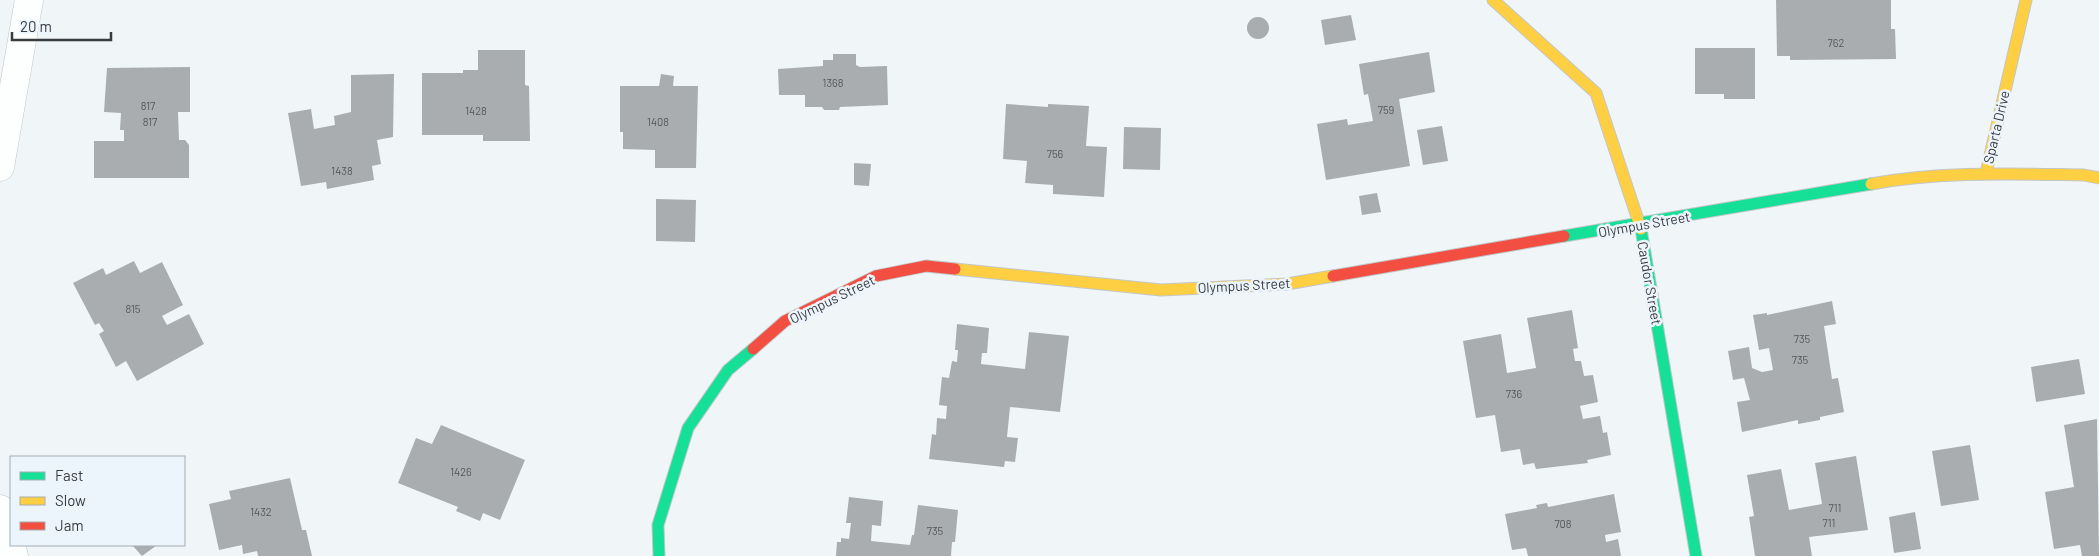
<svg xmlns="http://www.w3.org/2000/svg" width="2099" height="556" viewBox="0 0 2099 556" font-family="Barlow,sans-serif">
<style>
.building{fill:#aaadaf}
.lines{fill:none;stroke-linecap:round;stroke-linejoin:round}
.street-casing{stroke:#c2c6c8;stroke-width:29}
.fast-casing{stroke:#c2c6c8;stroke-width:13}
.slow-casing{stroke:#c2c6c8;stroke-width:13}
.jam-casing{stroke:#c2c6c8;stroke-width:13}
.street{stroke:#fdfefe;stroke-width:28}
.fast{stroke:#16e098;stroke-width:11}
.slow{stroke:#ffcf43;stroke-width:11}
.jam{stroke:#f24e42;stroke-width:11}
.labels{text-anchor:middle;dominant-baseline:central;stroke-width:5;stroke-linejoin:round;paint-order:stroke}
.number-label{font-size:11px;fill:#55585b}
.street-label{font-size:14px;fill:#393c3f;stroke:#edf5fc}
</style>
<rect width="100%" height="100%" fill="#f0f5f8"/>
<g class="building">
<path d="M1776,0H1891V29H1895L1896,59L1790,60V56H1777Z"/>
<path d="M1351,15L1356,40L1325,45L1321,20Z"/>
<circle cx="1258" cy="28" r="11"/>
<path d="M1695,48H1755V99H1724V94H1695Z"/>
<path d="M478,50H525V85L529,86L530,141H483V135H422V73H463V70H478Z"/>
<path d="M1429,52L1435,92L1399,99L1410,166L1326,180L1317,124L1347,119L1348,125L1373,121L1368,94L1364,95L1359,64Z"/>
<path d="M833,54H856V65L860,67L887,66L888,105L840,107L839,110H824L822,107H805V95H779L778,69L823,66V60H833Z"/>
<path d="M190,67V112H178L179,140H185L189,145V178H94V141H124V130H120L121,113L104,112L107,68Z"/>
<path d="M394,74L393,137L377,140L381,164L372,166L374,180L327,189L326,182L301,186L288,113L311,109L314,129L335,125L334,116L351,112V75Z"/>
<path d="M661,74L674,76L673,86H698L696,168H655V150L623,149V132H620V86H659Z"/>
<path d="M1006,104L1048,107V104L1089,106L1086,146L1107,147L1104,197L1053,194V185L1025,183L1027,161L1003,159Z"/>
<path d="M1442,126L1448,161L1423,165L1417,130Z"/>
<path d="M1124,127L1161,128L1160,170L1123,169Z"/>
<path d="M854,163L871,164L869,186L854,185Z"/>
<path d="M1377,193L1381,212L1362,215L1359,196Z"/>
<path d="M656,199L696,200L695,242L656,241Z"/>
<path d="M134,261L140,273L162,262L183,305L162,316L167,325L189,314L204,344L137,381L126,361L116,367L99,334L104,331L99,323L95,325L73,283L103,268L106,275Z"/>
<path d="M1832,301L1836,324L1824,326L1832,379L1838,378L1844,412L1820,417V420L1798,424V420L1742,432L1737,402L1750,400L1744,378L1733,380L1728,351L1749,347L1752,368L1762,372L1773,370L1769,348L1759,350L1753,315L1767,313V315Z"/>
<path d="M1572,310L1578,348L1573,349L1575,361H1581L1584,376L1593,375L1598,402L1580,406L1583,419L1600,416L1603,433L1607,432L1611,455L1587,460L1588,463L1536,469L1534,463L1523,465L1520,449L1501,452L1495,415L1476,418L1463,341L1501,334L1507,373L1536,368L1527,318Z"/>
<path d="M957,324L989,328L987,353H982L981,364L1025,369L1029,332L1069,336L1060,412L1010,407L1007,437L1018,438L1015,462L1005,461L1004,467L929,459L932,434L936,435L937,418L946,419L947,406L939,405L942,377L949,378L952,361L957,362L958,350H955Z"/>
<path d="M2079,359L2085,394L2036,402L2031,367Z"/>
<path d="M2097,419L2099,556H2082L2080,545L2054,549L2045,492L2074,487L2064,425Z"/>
<path d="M441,425L525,460L500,520L483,513L480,521L456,511L458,507L398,483L416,438L432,444Z"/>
<path d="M1970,445L1979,500L1941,506L1932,451Z"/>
<path d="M1856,456L1868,530L1809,537L1812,556H1755L1749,517L1754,516L1747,475L1781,469L1789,510L1822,504L1815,463Z"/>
<path d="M290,478L302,530H306L312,556H258L257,551L243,554L242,545L219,550L209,504L231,499L229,491Z"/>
<path d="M1614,494L1621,532L1605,535L1606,542L1618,539L1621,556H1528L1526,548L1512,550L1505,514L1537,508L1536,505L1547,503L1548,507Z"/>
<path d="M849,497L883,501L881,526L872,525L871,541L910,545L912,535H914L918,505L958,510L955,542H952L951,556H836L837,542H841V538L849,539L851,523H846Z"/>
<path d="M1915,512L1921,549L1894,553L1889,517Z"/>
<path d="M132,545H157L142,556Z"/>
</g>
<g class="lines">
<g class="street-casing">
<g id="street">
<path d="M0,167L29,0"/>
<path d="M0,509L14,556"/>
</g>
</g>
<g class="fast-casing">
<g id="fast">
<path d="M1641,229L1696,556"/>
<path d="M1564,236L1871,184"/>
<path d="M659,556L658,525L688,428L728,370L753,349"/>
</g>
</g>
<g class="slow-casing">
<g id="slow">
<path d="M1493,0L1596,93L1641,229"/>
<path d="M1986,173L2026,0"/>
<path d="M1871,184C1941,171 2013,174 2084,175L2099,178"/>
<path d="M955,269L1161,290L1287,284L1333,276"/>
</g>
</g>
<g class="jam-casing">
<g id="jam">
<path d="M1333,276L1564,236"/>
<path d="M753,349L785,321L876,276L926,266L955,269"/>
</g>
</g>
<use href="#street" class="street"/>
<use href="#fast" class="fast"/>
<use href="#slow" class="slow"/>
<use href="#jam" class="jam"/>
</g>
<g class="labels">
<g class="number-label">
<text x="1836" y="42">762</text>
<text x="833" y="82">1368</text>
<text x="148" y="105">817</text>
<text x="1386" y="109">759</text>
<text x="476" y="110">1428</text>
<text x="150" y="121">817</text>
<text x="658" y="121">1408</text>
<text x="1055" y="153">756</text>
<text x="342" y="170">1438</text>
<text x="133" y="308">815</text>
<text x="1802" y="338">735</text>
<text x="1800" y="359">735</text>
<text x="1514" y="393">736</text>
<text x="461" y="471">1426</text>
<text x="1835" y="507">711</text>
<text x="261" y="511">1432</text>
<text x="1829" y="522">711</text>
<text x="1563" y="523">708</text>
<text x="935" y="530">735</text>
</g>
<g class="street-label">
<text transform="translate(1996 127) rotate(-77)">Sparta Drive</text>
<text transform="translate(1644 224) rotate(-10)">Olympus Street</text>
<text transform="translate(1650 283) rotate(80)">Caudor Street</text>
<text transform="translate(1244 285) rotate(-3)">Olympus Street</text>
<text transform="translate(832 299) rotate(-26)">Olympus Street</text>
</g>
</g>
<rect x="10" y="456" width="175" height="90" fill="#edf5fc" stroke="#a5abb0"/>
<rect x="20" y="472" width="25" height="8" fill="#16e098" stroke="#a5abb0"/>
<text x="55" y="481" font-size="15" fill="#393c3f">Fast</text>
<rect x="20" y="497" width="25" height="8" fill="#ffcf43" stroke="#a5abb0"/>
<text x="55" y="506" font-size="15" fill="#393c3f">Slow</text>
<rect x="20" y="522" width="25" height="8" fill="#f24e42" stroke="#a5abb0"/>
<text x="55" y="531" font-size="15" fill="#393c3f">Jam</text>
<path d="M12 32v8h99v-8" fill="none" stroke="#393c3f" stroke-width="2.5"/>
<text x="20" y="32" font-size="15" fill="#393c3f" stroke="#edf5fc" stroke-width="4" paint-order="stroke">20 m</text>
</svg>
